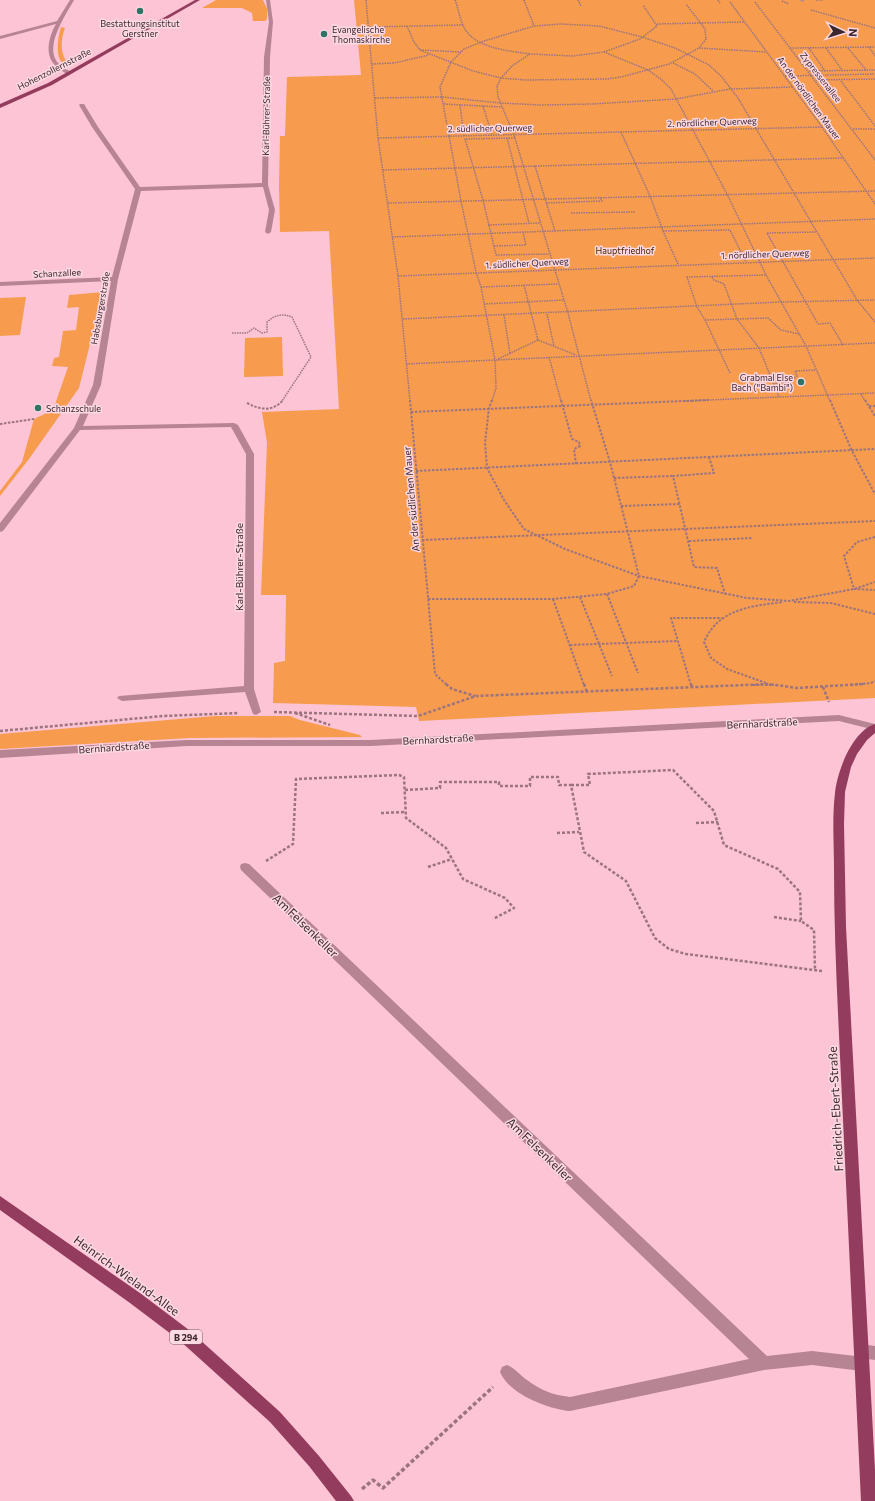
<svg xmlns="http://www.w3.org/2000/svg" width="875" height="1501" viewBox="0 0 875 1501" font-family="Commissioner,sans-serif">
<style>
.green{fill:#f79c4e}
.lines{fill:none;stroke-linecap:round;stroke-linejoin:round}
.path-far3{stroke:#9b7480;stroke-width:1.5;stroke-dasharray:1.5 1;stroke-linecap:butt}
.path-far2{stroke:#9b7480;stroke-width:2;stroke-dasharray:2.5 1.5;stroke-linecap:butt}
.path-far1{stroke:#9b7480;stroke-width:2.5;stroke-dasharray:3 2;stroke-linecap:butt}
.path{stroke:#9b7480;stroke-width:3.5;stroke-dasharray:4 2.5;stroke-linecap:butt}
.minor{fill:#b78494;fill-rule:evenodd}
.major{fill:#943c5d;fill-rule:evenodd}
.poi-dot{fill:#2f7367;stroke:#fcd9e3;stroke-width:1.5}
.labels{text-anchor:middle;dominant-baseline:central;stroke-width:3;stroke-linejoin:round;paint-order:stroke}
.far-poi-label{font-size:9px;fill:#3d282f;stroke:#fcd9e3;text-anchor:start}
.far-street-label{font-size:9px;fill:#3d282f;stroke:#fcd9e3}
.far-park-label{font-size:9px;fill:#482402;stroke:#fcd9e3}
.shield{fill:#fcd9e3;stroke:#765d65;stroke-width:1}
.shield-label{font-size:9px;font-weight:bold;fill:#3d282f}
.street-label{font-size:10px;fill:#3d282f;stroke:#fcd9e3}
.near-street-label{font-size:12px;fill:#3d282f;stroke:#fcd9e3}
</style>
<rect width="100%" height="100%" fill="#fdc4d5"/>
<g class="green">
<path d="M216,0H263L267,9V19L265,21H253L252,13L242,8H202Z"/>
<path d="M354,0H875V698L419,721L416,707L273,703L274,663L285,661L286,595H261L267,443L262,412L339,409L329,231L280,232L279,185L280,136H285L287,77L361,75Z"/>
<path d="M61,27L65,28C61,38 60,51 66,61L70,62L65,65C54,59 58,37 61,27Z"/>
<path d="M103,292L79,388L29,459L0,496V491L22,462L34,419L53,410L68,367L52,366L54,358L59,357L63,331L76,330L79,307L67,308L69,295Z"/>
<path d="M26,297L20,335L0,336V298Z"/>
<path d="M282,337L283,376L244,377L245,338Z"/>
<path d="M215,716H290L300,720L360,735L362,737L190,738L0,749V734Z"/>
</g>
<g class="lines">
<g class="path-far3">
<path d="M366,0L378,138L398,276L410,401"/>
<path d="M455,0C459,10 460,23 467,32C480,49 511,51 530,54"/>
<path d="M524,0L534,26"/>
<path d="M578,0L581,6"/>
<path d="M718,0L720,3"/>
<path d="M816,0H823"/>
<path d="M782,1L789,4"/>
<path d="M730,2L822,127L875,204"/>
<path d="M755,2L875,160"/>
<path d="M811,10L875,28"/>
<path d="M657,24L744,22"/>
<path d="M407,26L414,42L420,50L473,71L501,78L525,80L607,79L621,77L669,64L699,48L706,39L705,29L686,4"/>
<path d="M369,27L463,25"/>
<path d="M869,47L875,56"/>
<path d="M699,48L766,52"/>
<path d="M790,48L875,47"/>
<path d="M809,48L825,71"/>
<path d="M826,48L843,71"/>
<path d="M848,48L866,70"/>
<path d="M420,50L461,52"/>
<path d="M604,52L640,39L657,26L643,5"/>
<path d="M673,63L695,74L713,91"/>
<path d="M372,64L394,63L429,55"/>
<path d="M809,71L875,70"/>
<path d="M785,76L875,74"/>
<path d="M816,80L875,79"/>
<path d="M841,81L875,126"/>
<path d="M375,98L442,97L500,103L541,105L592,104L676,99L730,89L792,87"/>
<path d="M444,104L502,107"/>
<path d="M460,105L464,136"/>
<path d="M483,106L492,135"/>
<path d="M853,129H875"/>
<path d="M621,132L650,196L663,231L678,264"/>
<path d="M378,138L822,127"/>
<path d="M507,138L529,223"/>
<path d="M515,138L465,139L483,200L496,255L549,254"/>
<path d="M535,166L555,231"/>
<path d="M383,170L844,158"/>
<path d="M388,203L875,191"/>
<path d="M546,203L602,201L600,197"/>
<path d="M571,213L635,212"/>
<path d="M488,225L540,223"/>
<path d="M663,231L730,230L746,262"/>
<path d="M816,232L767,233L818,324L830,323L843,345"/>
<path d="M392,237L875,219"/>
<path d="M494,246L526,245L523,232"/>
<path d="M398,276L875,258"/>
<path d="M712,277L714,280L724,284L737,319L759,348L779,397"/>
<path d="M524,285L538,340"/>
<path d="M481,287L558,284"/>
<path d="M484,304L564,300"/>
<path d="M547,314L554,346"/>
<path d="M504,315L510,354"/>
<path d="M403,319L781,302L875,300"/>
<path d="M705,320L768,318L781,330L799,334"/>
<path d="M232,333H247L254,328L262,333L267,332V322C275,315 282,313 292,317L311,357L282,401"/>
<path d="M549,357L561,401"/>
<path d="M498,359L538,340L576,355"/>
<path d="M406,364L875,343"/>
<path d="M730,373L705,320L697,307L687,277L766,275"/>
<path d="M773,384L789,382L797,376L795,371L816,370"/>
<path d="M861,394L865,401"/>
<path d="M492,401L496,388L495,360L481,287L476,272L461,201L440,87L451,62L464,49L484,41L534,26L560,24L599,26L642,37L675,48L709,65L721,76L738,98L857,300L875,322"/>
<path d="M591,401L568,313L514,135L498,97L497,86L501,78L512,66L530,54L573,56L604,52L648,70L662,80L671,89L727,194L766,275L806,346L830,401"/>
<path d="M685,401L875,393"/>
</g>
<g class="path-far2">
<path d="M410,400L435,674L447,685"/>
<path d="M492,400L489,408L485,443L487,468L504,500L524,529L565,549L639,576L747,598L789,601L854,589L875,582"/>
<path d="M561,400L572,439L579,442L580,446L574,449L576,464"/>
<path d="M830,400L852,451L875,494"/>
<path d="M865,400L875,416"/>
<path d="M247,403C260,410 273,412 283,400"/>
<path d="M869,406H875"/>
<path d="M411,412L709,400"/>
<path d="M0,424L34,419"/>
<path d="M709,457L714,473L673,476L694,567L717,568L725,594"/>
<path d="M416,471L875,449"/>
<path d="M614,478L673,476"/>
<path d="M621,506L680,504"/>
<path d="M875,537L857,542L844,556L854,589L875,590"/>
<path d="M422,540L875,521"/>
<path d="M689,541L752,538"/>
<path d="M607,594L638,673"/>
<path d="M580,597L612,676"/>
<path d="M428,599H553L607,594L634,586L639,576L610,462L591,400"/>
<path d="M553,599L584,685"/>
<path d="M794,602L831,603L875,614"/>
<path d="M570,645L678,641"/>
<path d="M766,683L727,669L711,658L704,642C718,609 751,606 783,602"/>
<path d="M691,685L671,618H722"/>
<path d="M753,685H774"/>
<path d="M851,685L871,683L875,681"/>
</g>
<g class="path-far1">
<path d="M446,684L452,689L475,696"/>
<path d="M584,684L587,692"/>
<path d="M691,684L692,687"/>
<path d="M823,687L829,702"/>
<path d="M274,712L418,716L476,696L769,684L797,688L863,684"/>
<path d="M295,713L330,725"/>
<path d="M0,731L163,716L239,713"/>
<path d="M571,785H590L588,774L673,770L714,811L724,845L778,869L800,892L801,921L814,930L815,970"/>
<path d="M405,790L440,788V782H499V786H530V777H558L559,785H571L584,852L626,881L655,938L669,949L686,954L822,971"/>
<path d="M381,813L406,812"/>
<path d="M696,823L718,822"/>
<path d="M557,833L579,832"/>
<path d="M266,861L293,844L296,779L399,775L404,777L406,818L446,848L463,879L505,898L514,908L493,919"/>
<path d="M428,867L452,859"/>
<path d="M774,917L801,921"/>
</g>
<path class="path" d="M362,1489L373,1480L383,1488L493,1387"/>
<g class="minor">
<path d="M70,0H74C65,16 42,49 60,65C63,68 68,70 71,72V74C66,74 63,72 60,69C43,59 48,38 56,24L0,39V36L57,21Z"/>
<path d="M266,0H270L273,22L270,57L268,185L275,210L271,232L268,234L265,232L269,210L263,187L141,191L118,279L101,385L83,426L234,423L238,425L254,454V689L261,712L256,715L253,714L245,692L122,701L117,698L119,696L244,686L246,454L231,427L80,430L3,531L0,532V523L74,428L93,385L111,281L0,286V282L112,277L135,189L92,127L79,105L80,104H84L98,127L140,187L262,183L264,57L269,22Z"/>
<path d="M800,0H804V1L802,2Z"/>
<path d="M839,715L875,724V730L839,721L371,746H187L0,758V750L187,740H371Z"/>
<path d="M245,863L249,864L767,1356L812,1351L856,1356L854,1351L856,1346L861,1344L875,1346V1360L867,1359L869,1364L867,1369L862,1371L812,1365L764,1370L570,1411C548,1409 509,1394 500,1372L502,1367L507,1365C515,1368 520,1375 527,1380C540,1390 553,1395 570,1397L749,1359L241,870L240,867L241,864Z"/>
</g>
<g class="major">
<path d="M195,0H200L52,85L0,108V104L48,83Z"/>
<path d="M875,724V733L867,740L857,754L851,767L845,792L844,824L846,927L875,1470V1501H861C854,1353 847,1204 840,1056C837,993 834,931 834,869C834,844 832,818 835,793C837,772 852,731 875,724Z"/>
<path d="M0,1196L140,1293L189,1330L280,1412L319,1456L351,1496L354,1501H336L309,1466L270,1422L179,1340L130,1303L0,1210Z"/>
</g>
</g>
<g class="poi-dot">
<circle cx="140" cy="11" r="4"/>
<circle cx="324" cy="34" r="4"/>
<circle cx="801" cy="382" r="4"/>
<circle cx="38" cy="408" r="4"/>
</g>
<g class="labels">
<g class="far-poi-label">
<text x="140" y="23" text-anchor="middle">Bestattungsinstitut<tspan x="140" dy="10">Gerstner</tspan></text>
<text x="332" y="29">Evangelische<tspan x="332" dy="10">Thomaskirche</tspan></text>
<text x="793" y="377" text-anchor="end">Grabmal Else<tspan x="793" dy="10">Bach ("Bambi")</tspan></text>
<text x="46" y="408">Schanzschule</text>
</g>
<g class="far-street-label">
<text transform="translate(54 69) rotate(-27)">Hohenzollernstraße</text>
<text transform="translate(821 77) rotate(52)">Zypressenallee</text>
<text transform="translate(809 98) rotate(54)">An der nördlichen Mauer</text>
<text transform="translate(266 116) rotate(-89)">Karl-Bührer-Straße</text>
<text transform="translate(712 122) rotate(-2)">2. nördlicher Querweg</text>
<text transform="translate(490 128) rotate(-1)">2. südlicher Querweg</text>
<text transform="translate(765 254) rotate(-2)">1. nördlicher Querweg</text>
<text transform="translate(527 263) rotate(-3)">1. südlicher Querweg</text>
<text transform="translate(57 273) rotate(-3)">Schanzallee</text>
<text transform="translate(100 308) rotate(-80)">Habsburgerstraße</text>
</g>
<g class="far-park-label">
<text x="625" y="250">Hauptfriedhof</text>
</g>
<rect class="shield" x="170" y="1330" width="32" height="14" rx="3"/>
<g class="shield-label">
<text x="186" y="1337">B 294</text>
</g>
<g class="street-label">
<text transform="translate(411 499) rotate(-95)">An der südlichen Mauer</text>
<text transform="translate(239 567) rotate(-90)">Karl-Bührer-Straße</text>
<text transform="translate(762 723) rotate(-3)">Bernhardstraße</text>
<text transform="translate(438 739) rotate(-3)">Bernhardstraße</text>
<text transform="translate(114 747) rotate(-4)">Bernhardstraße</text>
</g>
<g class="near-street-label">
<text transform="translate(306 925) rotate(44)">Am Felsenkeller</text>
<text transform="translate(835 1109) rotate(-93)">Friedrich-Ebert-Straße</text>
<text transform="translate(540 1149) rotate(44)">Am Felsenkeller</text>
<text transform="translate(127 1275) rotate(36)">Heinrich-Wieland-Allee</text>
</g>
</g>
<g transform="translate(843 32) rotate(94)" stroke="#fcd9e3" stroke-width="3" paint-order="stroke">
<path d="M0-3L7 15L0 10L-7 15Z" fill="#3d282f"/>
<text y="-6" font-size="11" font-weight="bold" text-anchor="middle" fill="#3d282f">N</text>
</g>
</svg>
